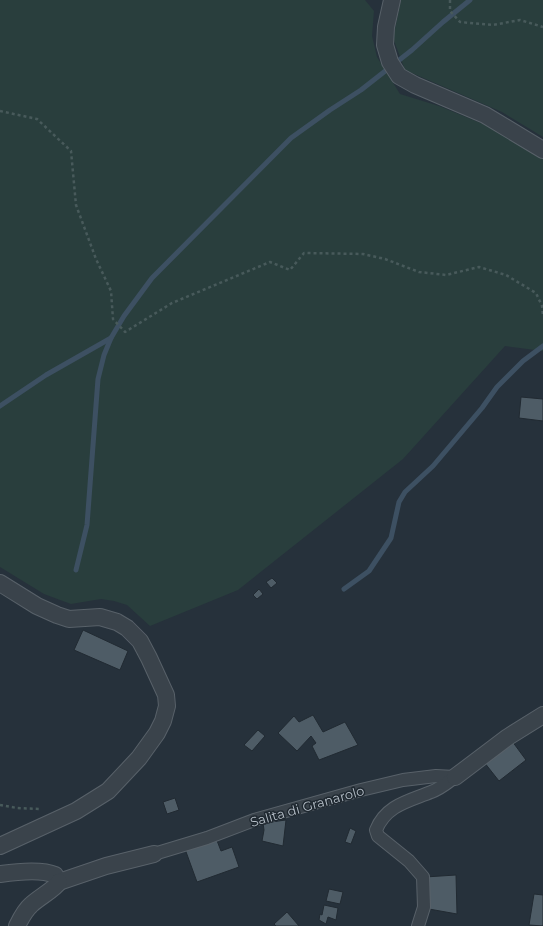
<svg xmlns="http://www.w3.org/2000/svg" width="543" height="926" viewBox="0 0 543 926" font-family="Montserrat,sans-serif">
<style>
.green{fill:#293e3d}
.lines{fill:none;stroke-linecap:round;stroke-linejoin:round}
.stream{stroke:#3d5062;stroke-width:5}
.building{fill:#4e5c66;stroke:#212a32}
.pedestrian-casing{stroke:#586169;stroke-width:14}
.minor-casing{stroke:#586169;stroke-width:18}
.path{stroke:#485a5b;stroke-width:2.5;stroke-dasharray:3 3;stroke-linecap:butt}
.pedestrian{stroke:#3a434b;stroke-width:12}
.minor{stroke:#3a434b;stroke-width:16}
.labels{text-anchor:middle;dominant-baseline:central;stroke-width:3;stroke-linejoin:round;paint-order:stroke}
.street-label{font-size:13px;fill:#b5bec7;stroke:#1f2830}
</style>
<rect width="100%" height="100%" fill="#26313b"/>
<g class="green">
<path d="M0,0H365L374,11L372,36L377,57L400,94L439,106L483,124L543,158V351L505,346L403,459L238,590L150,626L127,605L114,601L101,599L71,604L44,594L0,567Z"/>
<path d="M401,0H543V137L502,112L405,70L393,38Z"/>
</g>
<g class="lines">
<g class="stream">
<path d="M0,406L46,375L111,338"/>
<path d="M76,570L87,525L98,379L104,355L111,338L124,316L152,278L291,138L330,110L361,90L412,50L443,22L470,0"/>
<path d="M344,589L369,571L391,538L399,502L405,492L433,466L482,408L497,387L523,361L543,346"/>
</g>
</g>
<g class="building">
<path d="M521,397L543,399V421L519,418Z"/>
<path d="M272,578L277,583L271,588L266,582Z"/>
<path d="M259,589L263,594L257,599L253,595Z"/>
<path d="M83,630L128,651L120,670L74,650Z"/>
<path d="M313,715L323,732L345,722L358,745L319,760L312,746L316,743L311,736L297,751L278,733L294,716L299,722Z"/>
<path d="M258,730L265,736L252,751L244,745Z"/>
<path d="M512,741L526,760L499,781L484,762Z"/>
<path d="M175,798L179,810L167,814L163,802Z"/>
<path d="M286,820L283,846L262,841L264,830L263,823Z"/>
<path d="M350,828L356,831L351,844L345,842Z"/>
<path d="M216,838L221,851L232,847L239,867L197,882L185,849Z"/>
<path d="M456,875L457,914L429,909L425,877Z"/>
<path d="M329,889L343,892L340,904L326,901Z"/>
<path d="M534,894L543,895V926L529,925Z"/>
<path d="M324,905L338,908L336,920L328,917L326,924L319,920L320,914L322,915Z"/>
<path d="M287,912L299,926H276L274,924Z"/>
</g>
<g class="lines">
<g class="pedestrian-casing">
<g id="pedestrian">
<path d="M154,854L207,838L254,820L361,790L403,780L436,776L455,777"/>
<path d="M418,926L424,907L423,877L409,861L378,836L376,830C386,805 409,801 431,792C440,789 447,783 455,777"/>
</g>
</g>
<g class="minor-casing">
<g id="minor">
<path d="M392,0L386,27L385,45L390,62L399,76L415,85L485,115L543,150"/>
<path d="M0,583L37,606L57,615L69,619L100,617L117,622L127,628L140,641L149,658L166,695L167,706L163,721L157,733L139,758L108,791L76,811L0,846"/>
<path d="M455,777L508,737L543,715"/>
<path d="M0,874C14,872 42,869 55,875L59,882"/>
<path d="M59,882L106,866L154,854"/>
<path d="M17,926C21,918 25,910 31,905C38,898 55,889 59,882"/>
</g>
</g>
<g class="path">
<path d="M450,0V11L460,22L493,25L520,20L543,27"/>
<path d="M0,111L37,119L71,151L76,205L96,259L111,291L113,319L125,332L172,303L270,262L290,270L304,253L363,254L385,259L419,272L446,275L479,267L506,275L536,293L542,306L543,316"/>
<path d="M0,805L17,808L41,809"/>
</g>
<use href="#pedestrian" class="pedestrian"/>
<use href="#minor" class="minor"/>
</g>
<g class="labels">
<g class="street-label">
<text transform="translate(307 806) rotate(-16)">Salita di Granarolo</text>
</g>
</g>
</svg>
